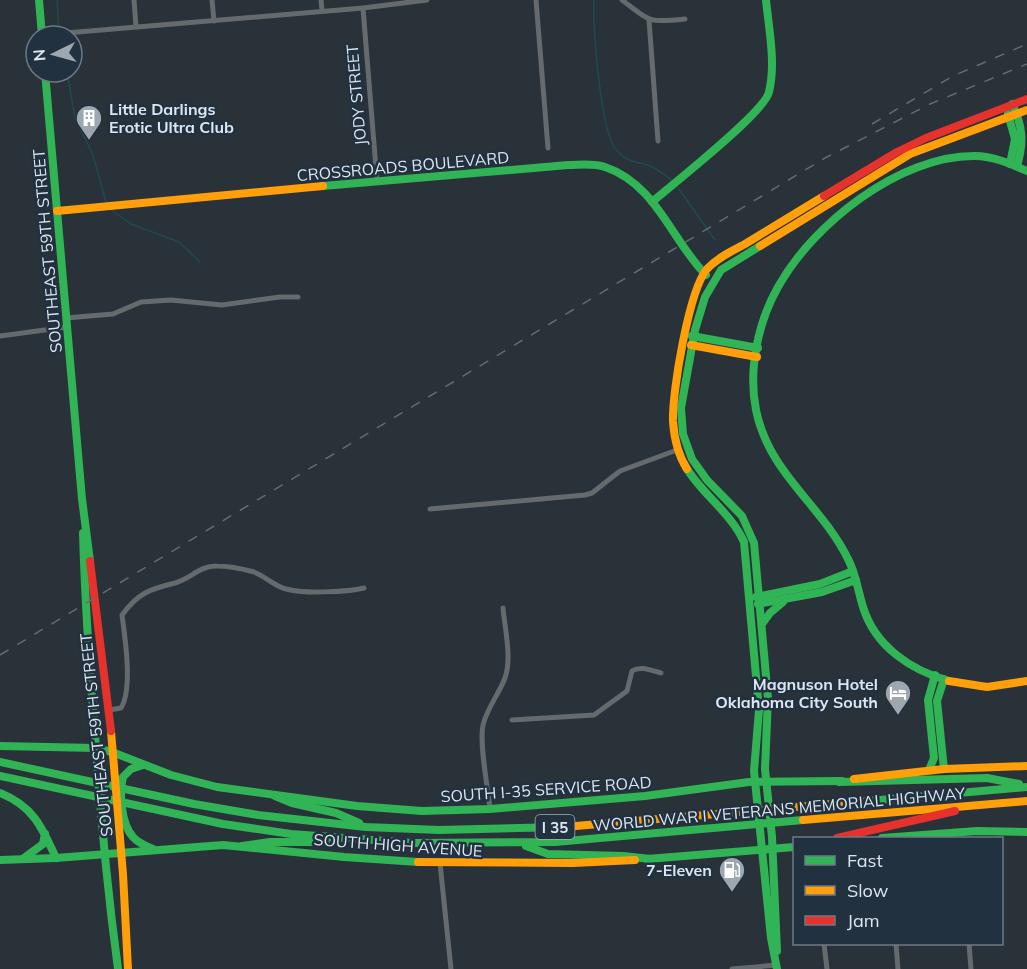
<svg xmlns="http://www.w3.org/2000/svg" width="1027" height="969" viewBox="0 0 1027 969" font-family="Mulish,sans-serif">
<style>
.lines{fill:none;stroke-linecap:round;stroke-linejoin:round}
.stream{stroke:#21494f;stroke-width:1.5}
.street{stroke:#656a6d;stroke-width:5}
.fast{stroke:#30b455;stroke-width:8}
.slow{stroke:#ff9f0a;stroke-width:8}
.jam{stroke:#e5322d;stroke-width:8}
.rail{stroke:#656b6f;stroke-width:1.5;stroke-dasharray:10 10;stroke-linecap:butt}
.labels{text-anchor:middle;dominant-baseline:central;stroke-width:5;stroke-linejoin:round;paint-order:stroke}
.shield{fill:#223140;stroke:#a4b0bb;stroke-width:1.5}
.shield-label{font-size:15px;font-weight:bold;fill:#dce6f0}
.street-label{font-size:16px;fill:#dce6f0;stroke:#223140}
.poi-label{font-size:16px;font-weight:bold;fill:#dce6f0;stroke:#223140;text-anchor:end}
</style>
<rect width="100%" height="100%" fill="#293139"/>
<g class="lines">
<g class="stream">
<path d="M57,0L59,32"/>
<path d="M594,0C593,27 600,133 617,151C632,165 634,160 650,166C658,169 666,176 673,181"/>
<path d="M67,72L75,118L93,155L106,202"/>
<path d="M676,185L715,240"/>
<path d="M110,209L131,224L179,242L200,262"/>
</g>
<g class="street">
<path d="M134,0L136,26"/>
<path d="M212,0L214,21"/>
<path d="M321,0L322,10"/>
<path d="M536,0L548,148"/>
<path d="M622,0C651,22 648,23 685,19"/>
<path d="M363,8L377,181"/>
<path d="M649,20L658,141"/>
<path d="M42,35L363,8L427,0"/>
<path d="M66,318L113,314L141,302L171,300L222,305L280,297H298"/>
<path d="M0,336L67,327"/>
<path d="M430,509L585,495L592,493L620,471L677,450"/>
<path d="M109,710L121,708C133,689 125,637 122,615C138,593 150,589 175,583C190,579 201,565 217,566C228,566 243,569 254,572C265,576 274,586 286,589C303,594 347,592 364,588"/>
<path d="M512,720L594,715L627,691L632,671C641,665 652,671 661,673"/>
<path d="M490,809C488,789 479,743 483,725C487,708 499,694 505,678C512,658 505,630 503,608"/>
<path d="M440,863L451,969"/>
<path d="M824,944L827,969"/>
<path d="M896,944L898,969"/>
<path d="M969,944L971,969"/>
<path d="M732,969L777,965"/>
</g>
<g class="fast">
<path d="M39,0L42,36"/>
<path d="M45,72L82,499L90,561"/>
<path d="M1012,104C1023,126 1024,143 1017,166"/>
<path d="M1008,114L1015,139L1010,164"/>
<path d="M323,186L568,165C580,165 594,163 605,167C656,184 672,241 706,275"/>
<path d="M652,202C673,184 765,112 769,92C776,63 769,30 766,0"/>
<path d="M760,246L721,270L705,297L695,330L681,408L683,434L692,459L707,480L742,516L754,543L768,698L765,769L772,837L777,951"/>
<path d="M692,336L758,348"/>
<path d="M687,469C704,496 731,513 744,542L759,710L754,771L771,938L777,969"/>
<path d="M83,533C85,604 90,676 96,747C101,821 108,895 118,969"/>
<path d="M756,597L820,584L853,571"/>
<path d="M758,604L822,592L856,580"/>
<path d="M762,624L770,613L783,602"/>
<path d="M944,679L937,701L944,769"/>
<path d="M949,681C910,670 875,646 863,607C858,591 856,574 848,559C821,504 769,474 756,410C748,370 758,322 778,287C813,224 900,155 975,156C993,156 1011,164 1027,171"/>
<path d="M0,746L96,748L112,752"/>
<path d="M112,752L171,775L217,787L357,806L422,811L490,809L645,796L749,782L842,781"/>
<path d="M0,762L194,804L258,815L366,827L439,830L564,827"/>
<path d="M143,765L131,769L123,777C119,793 121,824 133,837C138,843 146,846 153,849"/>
<path d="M929,770L934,758L928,700L935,675"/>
<path d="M0,776L223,824L291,834L413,843L555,842L803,820"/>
<path d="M839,782L987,778L1019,784"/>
<path d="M0,793C33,806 42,827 56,858"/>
<path d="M275,796L292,803L336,813L359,823"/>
<path d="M868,801L1027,787"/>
<path d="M882,838L977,831L1027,832"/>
<path d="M242,846L270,842H326"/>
<path d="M526,846L548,854L623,856L651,859"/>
<path d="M24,858L43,844L45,834"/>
<path d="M647,859L794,847"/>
<path d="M0,860L56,858L223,845L344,857L418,862"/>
</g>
<g class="slow">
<path d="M57,211L323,186"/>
<path d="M760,246L910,154L1027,110"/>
<path d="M691,345L757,357"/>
<path d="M687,469C678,455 674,437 673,421C672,392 689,290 707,269C717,258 732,251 745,244C771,228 798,212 824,196"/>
<path d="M949,681L987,687L1027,681"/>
<path d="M111,731L123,874L128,969"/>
<path d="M854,779L944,769L1027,766"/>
<path d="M803,820L1027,801"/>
<path d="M564,827L868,801"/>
<path d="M418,862L573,863L635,860"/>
</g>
<g class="jam">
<path d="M824,196L897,152L926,138L1027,99"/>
<path d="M90,561L111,731"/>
<path d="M837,838L955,811"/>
</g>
<g class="rail">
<path d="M872,124L953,76L1027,44"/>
<path d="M0,655L825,158L930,104L1027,64"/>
</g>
</g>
<defs>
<g id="building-pin" transform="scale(1.35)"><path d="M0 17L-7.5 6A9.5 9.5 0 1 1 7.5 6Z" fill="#9da7b0" stroke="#223140"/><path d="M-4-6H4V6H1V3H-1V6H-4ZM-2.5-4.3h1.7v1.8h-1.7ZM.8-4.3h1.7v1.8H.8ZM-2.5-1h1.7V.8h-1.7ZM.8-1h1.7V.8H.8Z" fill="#fff"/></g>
<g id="hotel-pin" transform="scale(1.35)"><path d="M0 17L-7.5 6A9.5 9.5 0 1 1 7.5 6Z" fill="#9da7b0" stroke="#223140"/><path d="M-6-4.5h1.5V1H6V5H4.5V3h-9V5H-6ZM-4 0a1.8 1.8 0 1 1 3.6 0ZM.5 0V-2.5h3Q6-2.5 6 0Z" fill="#fff"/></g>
<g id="fuel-pin" transform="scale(1.35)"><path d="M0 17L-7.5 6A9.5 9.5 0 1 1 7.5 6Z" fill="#9da7b0" stroke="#223140"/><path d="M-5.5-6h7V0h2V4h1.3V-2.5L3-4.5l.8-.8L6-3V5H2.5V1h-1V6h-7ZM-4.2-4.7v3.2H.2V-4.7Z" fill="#fff"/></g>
</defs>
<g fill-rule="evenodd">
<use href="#building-pin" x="89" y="118"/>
<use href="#hotel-pin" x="898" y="693"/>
<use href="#fuel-pin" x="732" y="870"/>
</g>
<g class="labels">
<rect class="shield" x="535.5" y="815" width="39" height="24" rx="4.5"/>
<g class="shield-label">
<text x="555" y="827">I 35</text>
</g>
<g class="street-label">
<text transform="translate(356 95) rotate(-95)">JODY STREET</text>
<text transform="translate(403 166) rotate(-5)">CROSSROADS BOULEVARD</text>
<text transform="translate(47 251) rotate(-95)">SOUTHEAST 59TH STREET</text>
<text transform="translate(96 735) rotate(-96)">SOUTHEAST 59TH STREET</text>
<text transform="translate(546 789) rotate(-4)">SOUTH I-35 SERVICE ROAD</text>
<text transform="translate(779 809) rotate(-5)">WORLD WAR I VETERANS MEMORIAL HIGHWAY</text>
<text transform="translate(398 845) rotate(4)">SOUTH HIGH AVENUE</text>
</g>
<g class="poi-label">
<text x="109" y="109" text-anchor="start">Little Darlings<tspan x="109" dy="18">Erotic Ultra Club</tspan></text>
<text x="878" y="684">Magnuson Hotel<tspan x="878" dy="18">Oklahoma City South</tspan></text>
<text x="712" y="870">7-Eleven</text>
</g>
</g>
<rect x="793" y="837" width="210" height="108" fill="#223140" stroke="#6c7986" stroke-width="1.5"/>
<rect x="805" y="856" width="30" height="9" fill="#30b455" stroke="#6c7986" stroke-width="1.5"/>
<text x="847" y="867" font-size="18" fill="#dce6f0">Fast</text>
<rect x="805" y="886" width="30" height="9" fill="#ff9f0a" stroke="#6c7986" stroke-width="1.5"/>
<text x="847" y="897" font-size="18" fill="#dce6f0">Slow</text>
<rect x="805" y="916" width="30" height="9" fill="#e5322d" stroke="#6c7986" stroke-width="1.5"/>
<text x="847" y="927" font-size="18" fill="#dce6f0">Jam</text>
<g transform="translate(54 54) rotate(265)"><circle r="28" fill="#223140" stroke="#6c7986" stroke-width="1.5"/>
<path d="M0-4.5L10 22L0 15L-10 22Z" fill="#9da7b0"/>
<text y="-9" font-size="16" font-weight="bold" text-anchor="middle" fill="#dce6f0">N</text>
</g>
</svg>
